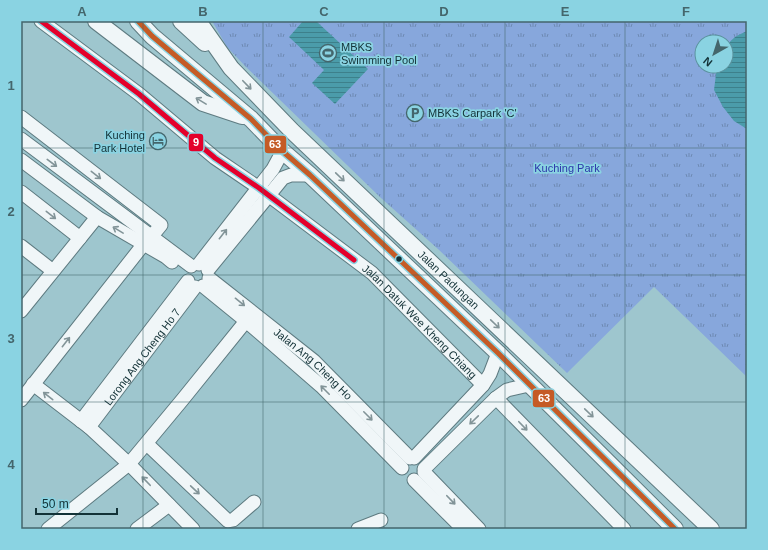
<svg xmlns="http://www.w3.org/2000/svg" width="768" height="550" viewBox="0 0 768 550" font-family="Arial,sans-serif">
<style>
.park{fill:url(#park-tufts);fill-rule:evenodd}
.water{fill:url(#water-rules)}
.lines{fill:none;stroke-linecap:round;stroke-linejoin:round}
.minor-casing{stroke:#5e7b81;stroke-width:15}
.major-casing{stroke:#5e7b81;stroke-width:18}
.minor{stroke:#f0f6f8;stroke-width:13}
.major{stroke:#f0f6f8;stroke-width:16}
.bus-1-casing{stroke:#8ad3e2;stroke-width:8}
.bus-2-casing{stroke:#8ad3e2;stroke-width:8}
.bus-1{stroke:#e4002b;stroke-width:5}
.bus-2{stroke:#c55b26;stroke-width:5}
.oneway{stroke:#829498}
.grid{fill:none;stroke:#44666c;stroke-width:1;stroke-opacity:0.55}
.bus-dot{fill:#133237;stroke:#8ad3e2;stroke-width:1.5}
.labels{text-anchor:middle;dominant-baseline:central;stroke-width:3.5;stroke-linejoin:round;paint-order:stroke}
.poi-label{font-size:11px;fill:#133237;stroke:#8ad3e2;text-anchor:start}
.park-label{font-size:11px;fill:#2d37aa;stroke:#8ad3e2}
.street-label{font-size:11px;fill:#133237;stroke:#8ad3e2}
.line-badge{stroke:#8ad3e2;stroke-width:1.5}
.badge-label{font-size:11px;text-anchor:middle;font-weight:bold;fill:#fff}
.neatline{fill:none;stroke:#44666c;stroke-width:1.5}
.grid-label{font-size:13px;text-anchor:middle;font-weight:bold;fill:#44666c}
</style>
<defs>
<pattern id="park-tufts" width="24" height="20" patternUnits="userSpaceOnUse"><rect width="24" height="20" fill="#87a7dc"/><path d="M3 7l-1-3M5 7V3M7 7l1-3M15 17l-1-3M17 17v-4M19 17l1-3" fill="none" stroke="#6d89b3"/></pattern>
<pattern id="water-rules" width="6" height="5" patternUnits="userSpaceOnUse"><rect width="6" height="5" fill="#4b9caa"/><path d="M0 2.5h6" fill="none" stroke="#3d808b"/></pattern>
</defs>
<rect width="100%" height="100%" fill="#9ec6ce"/>
<path class="park" d="M212,21H747V377L654,287L567,373L438,249L381,198L245,66L227,47ZM702,42H726V66H702Z"/>
<g class="water">
<path d="M303,21H316L368,69L335,104L312,83L324,70L289,37Z"/>
<path d="M747,31V129L734,121L723,107L714,90L717,66H726C726,45 726,40 747,31Z"/>
</g>
<g class="lines">
<g class="minor-casing">
<g id="minor">
<path id="s1" d="M41,21L139,94L215,158L259,188L372,273L483,385"/>
<path d="M21,117L161,225L151,237"/>
<path d="M21,139L191,266"/>
<path d="M21,160L97,217L166,257L172,262"/>
<path d="M21,192L80,238"/>
<path d="M21,246L53,271"/>
<path d="M199,264L273,169L280,156V149"/>
<path d="M208,270L283,178L291,175H310"/>
<path id="s2" d="M209,278L314,361L410,458"/>
<path d="M203,286L246,321L321,386L402,468"/>
<path d="M21,311L97,217"/>
<path d="M33,384L89,427L129,464L193,529"/>
<path d="M496,398L624,529"/>
<path d="M21,400L143,245"/>
<path d="M81,421L188,281"/>
<path id="s3" d="M89,427L195,287"/>
<path d="M147,444L228,521L233,520L254,502"/>
<path d="M414,458L483,385L490,374L498,353"/>
<path d="M424,469L496,398L507,390L529,385"/>
<path d="M424,472L479,529"/>
<path d="M414,480L463,529"/>
<path d="M48,529L129,464L183,399L246,321"/>
<path d="M137,529L169,505"/>
<path d="M358,529L381,520"/>
</g>
</g>
<g class="major-casing">
<g id="major">
<path d="M96,21L203,103L242,116"/>
<path d="M138,21L152,36L251,119L280,149L310,175L498,353L675,529"/>
<path d="M181,21L205,43"/>
<path id="s4" d="M198,21L231,68L292,131L711,529"/>
</g>
</g>
<use href="#minor" class="minor"/>
<use href="#major" class="major"/>
<g class="bus-1-casing">
<path id="bus-1" d="M41,21L139,94L215,158L259,188L354,260"/>
</g>
<g class="bus-2-casing">
<path id="bus-2" d="M138,21L152,36L251,119L280,149L310,175L498,353L675,529"/>
</g>
<use href="#bus-1" class="bus-1"/>
<use href="#bus-2" class="bus-2"/>
</g>
<defs><path id="oneway-shaft" d="M-6 0H5M1.5-3L5.5 0L1.5 3" fill="none" stroke-width="1.6" stroke-linecap="round" stroke-linejoin="round"/></defs>
<g class="oneway">
<use href="#oneway-shaft" transform="translate(247 85) rotate(46)"/>
<use href="#oneway-shaft" transform="translate(201 101) rotate(-149)"/>
<use href="#oneway-shaft" transform="translate(52 163) rotate(37)"/>
<use href="#oneway-shaft" transform="translate(96 175) rotate(38)"/>
<use href="#oneway-shaft" transform="translate(340 177) rotate(44)"/>
<use href="#oneway-shaft" transform="translate(51 215) rotate(38)"/>
<use href="#oneway-shaft" transform="translate(118 230) rotate(-149)"/>
<use href="#oneway-shaft" transform="translate(223 234) rotate(-52)"/>
<use href="#oneway-shaft" transform="translate(240 302) rotate(39)"/>
<use href="#oneway-shaft" transform="translate(495 324) rotate(44)"/>
<use href="#oneway-shaft" transform="translate(66 342) rotate(-52)"/>
<use href="#oneway-shaft" transform="translate(325 390) rotate(-135)"/>
<use href="#oneway-shaft" transform="translate(48 396) rotate(-142)"/>
<use href="#oneway-shaft" transform="translate(589 413) rotate(44)"/>
<use href="#oneway-shaft" transform="translate(368 416) rotate(45)"/>
<use href="#oneway-shaft" transform="translate(474 420) rotate(136)"/>
<use href="#oneway-shaft" transform="translate(523 426) rotate(46)"/>
<use href="#oneway-shaft" transform="translate(146 481) rotate(-134)"/>
<use href="#oneway-shaft" transform="translate(195 490) rotate(43)"/>
<use href="#oneway-shaft" transform="translate(451 500) rotate(46)"/>
</g>
<path class="grid" d="M143,21V529M263,21V529M384,21V529M505,21V529M625,21V529M21,148H747M21,275H747M21,402H747"/>
<defs>
<g id="stadium-ring" transform="scale(0.9)"><circle r="9.5" fill="#8ad3e2" stroke="#44666c" stroke-width="1.5"/><path d="M0-5a6.5 5 0 1 0 0 10a6.5 5 0 1 0 0-10ZM-3.5-1.8h7v3.6h-7Z" fill="#44666c"/></g>
<g id="parking-ring" transform="scale(0.9)"><circle r="9.5" fill="#8ad3e2" stroke="#44666c" stroke-width="1.5"/><path d="M-3.5-5.5H1a3.5 3.5 0 0 1 0 7H-1V5.5H-3.5ZM-1-3.4V-.6H.8a1.4 1.4 0 0 0 0-2.8Z" fill="#44666c"/></g>
<g id="hotel-ring" transform="scale(0.9)"><circle r="9.5" fill="#8ad3e2" stroke="#44666c" stroke-width="1.5"/><path d="M-6-4.5h1.5V1H6V5H4.5V3h-9V5H-6ZM-4 0a1.8 1.8 0 1 1 3.6 0ZM.5 0V-2.5h3Q6-2.5 6 0Z" fill="#44666c"/></g>
</defs>
<g fill-rule="evenodd">
<use href="#stadium-ring" x="328" y="53"/>
<use href="#parking-ring" x="415" y="113"/>
<use href="#hotel-ring" x="158" y="141"/>
</g>
<circle class="bus-dot" cx="399" cy="259" r="3.5"/>
<g class="labels">
<g class="poi-label">
<text x="341" y="47">MBKS<tspan x="341" dy="13">Swimming Pool</tspan></text>
<text x="428" y="113">MBKS Carpark 'C'</text>
<text x="145" y="135" text-anchor="end">Kuching<tspan x="145" dy="13">Park Hotel</tspan></text>
</g>
<g class="park-label">
<text x="567" y="168">Kuching Park</text>
</g>
<g class="street-label">
<text stroke="none"><textPath href="#s4" startOffset="361">Jalan Padungan</textPath></text>
<text stroke="none"><textPath href="#s1" startOffset="484">Jalan Datuk Wee Kheng Chiang</textPath></text>
<text stroke="none"><textPath href="#s3" startOffset="88">Lorong Ang Cheng Ho 7</textPath></text>
<text stroke="none"><textPath href="#s2" startOffset="135">Jalan Ang Cheng Ho</textPath></text>
</g>
</g>
<g class="line-badge">
<rect x="188" y="133" width="16" height="19" rx="4" fill="#e4002b"/>
<rect x="264" y="135" width="23" height="19" rx="4" fill="#c55b26"/>
<rect x="532" y="389" width="23" height="19" rx="4" fill="#c55b26"/>
</g>
<g class="badge-label">
<text x="196" y="146">9</text>
<text x="275" y="148">63</text>
<text x="544" y="402">63</text>
</g>
<rect width="768" height="550" fill="none" stroke="#8ad3e2" stroke-width="44"/>
<g transform="translate(714 54) rotate(219)"><circle r="19" fill="#8ad3e2" stroke="#5a939e"/>
<path d="M0-3L7 15L0 10L-7 15Z" fill="#44666c"/>
<text y="-6" font-size="11" font-weight="bold" text-anchor="middle" fill="#133237">N</text>
</g>
<path d="M36 508v6h81v-6" fill="none" stroke="#133237" stroke-width="2"/>
<text x="42" y="508" font-size="12" fill="#133237" stroke="#8ad3e2" stroke-width="3" paint-order="stroke">50 m</text>
<rect x="22" y="22" width="724" height="506" class="neatline"/>
<g class="grid-label">
<text x="82" y="16">A</text>
<text x="203" y="16">B</text>
<text x="324" y="16">C</text>
<text x="444" y="16">D</text>
<text x="565" y="16">E</text>
<text x="686" y="16">F</text>
<text x="11" y="90">1</text>
<text x="11" y="216">2</text>
<text x="11" y="343">3</text>
<text x="11" y="469">4</text>
</g>
</svg>
